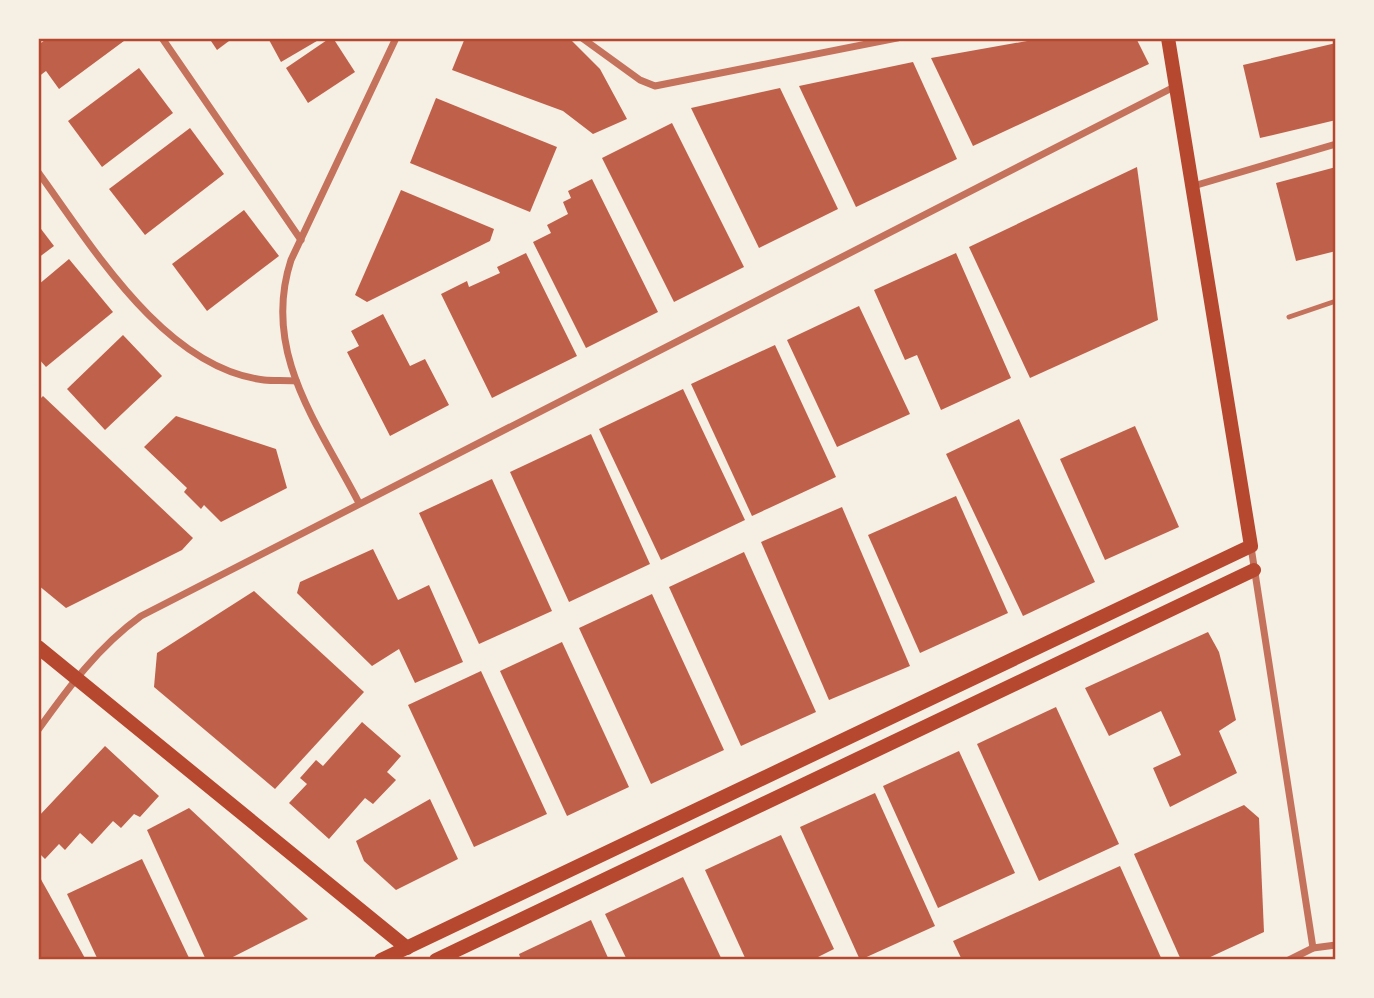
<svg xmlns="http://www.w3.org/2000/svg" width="1374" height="998" viewBox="0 0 1374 998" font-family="'Space Grotesk',sans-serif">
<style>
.building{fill:#bf614a}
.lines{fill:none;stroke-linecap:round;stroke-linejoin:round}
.service{stroke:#c5725c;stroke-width:5}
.minor{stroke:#c5725c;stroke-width:7}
.secondary{stroke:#b5482f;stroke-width:14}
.neatline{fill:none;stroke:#b5482f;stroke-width:2.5}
</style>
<rect width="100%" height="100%" fill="#f6efe4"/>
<g class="building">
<path d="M48,38H128L59,89L46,71L38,77V45Z"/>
<path d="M209,38H233L217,50Z"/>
<path d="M268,38H322L281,62Z"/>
<path d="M330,38H333L355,72L308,103L286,68Z"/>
<path d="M465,38H569L600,69L627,119L593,134L563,111L452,70Z"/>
<path d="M1044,38H1136L1149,64L973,146L931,58Z"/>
<path d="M1336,43V120L1260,138L1243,65Z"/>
<path d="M913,62L957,159L856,207L799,86Z"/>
<path d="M139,68L173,113L102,167L68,121Z"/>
<path d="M780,88L838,209L759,248L691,108Z"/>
<path d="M436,98L557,147L530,212L410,163Z"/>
<path d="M672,123L744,267L674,302L602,158Z"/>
<path d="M190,128L224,174L145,235L109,189Z"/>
<path d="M1137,167L1158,320L1030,378L969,247Z"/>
<path d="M1336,167V251L1296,261L1276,183Z"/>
<path d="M592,179L658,312L586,348L533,242L551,233L547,225L568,214L563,202L571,198L568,191Z"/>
<path d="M401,190L494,229L490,241L367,302L355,295Z"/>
<path d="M244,210L279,256L207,311L172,264Z"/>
<path d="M38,225L54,246L38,258Z"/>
<path d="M526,253L577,356L492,398L441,294L467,281L469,287L500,273L497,267Z"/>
<path d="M956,253L1011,378L941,410L917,355L905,360L874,290Z"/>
<path d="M69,259L113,312L46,367L38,358V285Z"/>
<path d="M859,306L910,414L837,447L787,340Z"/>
<path d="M383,314L410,366L425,359L449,405L390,436L347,352L359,346L351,331Z"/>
<path d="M123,335L162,376L105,430L67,389Z"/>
<path d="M775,345L836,477L752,516L691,384Z"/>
<path d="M683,389L745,520L661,560L599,429Z"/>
<path d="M43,396L193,538L182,550L66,608L38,585V401Z"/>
<path d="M176,416L276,449L287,488L221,522L204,505L201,509L184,492L187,488L144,447Z"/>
<path d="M1019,419L1095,582L1023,616L946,454Z"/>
<path d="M1135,426L1179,527L1105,560L1060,459Z"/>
<path d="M591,434L650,564L569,602L510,472Z"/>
<path d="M492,479L552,611L479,644L419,513Z"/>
<path d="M956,496L1008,613L920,653L868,535Z"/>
<path d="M842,507L910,666L829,700L761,542Z"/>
<path d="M373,549L398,600L429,585L463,662L415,683L399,649L372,666L297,593L300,582Z"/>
<path d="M744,552L816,712L741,746L669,587Z"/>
<path d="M254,591L364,692L275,789L154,687L157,653Z"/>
<path d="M652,594L724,750L651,784L579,628Z"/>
<path d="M1208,632L1219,652L1236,720L1219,731L1237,773L1170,807L1153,768L1181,755L1161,711L1109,736L1085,688Z"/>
<path d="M562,642L629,787L567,816L500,671Z"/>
<path d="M481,671L547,814L474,847L408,705Z"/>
<path d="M1056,707L1119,844L1039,881L977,744Z"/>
<path d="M362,722L401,756L387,772L396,780L373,804L365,798L329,839L289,803L307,784L300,778L316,760L323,766Z"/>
<path d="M105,746L159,796L140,817L134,814L121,828L113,821L92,844L80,833L65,850L59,844L45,859L38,852V817Z"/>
<path d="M959,751L1015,873L938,908L883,786Z"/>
<path d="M875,793L935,926L860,960L800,827Z"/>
<path d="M430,799L458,859L396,890L364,861L356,841Z"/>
<path d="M1244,805L1259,818L1264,932L1204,960H1181L1134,854Z"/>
<path d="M189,808L308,919L227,960H206L147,830Z"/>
<path d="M781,835L834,949L812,960H746L705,870Z"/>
<path d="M142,859L190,960H98L67,894Z"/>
<path d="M1120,866L1162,960H962L953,941Z"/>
<path d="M38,874L86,960H38Z"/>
<path d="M683,877L722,960H627L605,914Z"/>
<path d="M591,920L609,960H521L519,954Z"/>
</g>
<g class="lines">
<path class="service" d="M1289,317L1336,301"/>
<g class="minor">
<path d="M162,38L301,240"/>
<path d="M582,38L640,80L655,86L897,38"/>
<path d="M38,172C92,246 164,368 264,380C274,381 285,380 296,381"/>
<path d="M1190,187L1336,144"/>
<path d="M359,503C318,424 261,352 291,260L396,38"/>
<path d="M1251,547L1313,948"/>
<path d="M38,730C69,687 98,647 141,616L1174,87"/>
<path d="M1289,960L1313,948L1336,945"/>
</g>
<g class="secondary">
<path d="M38,647L407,948"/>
<path d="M381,960L1251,546L1168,38"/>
<path d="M436,960L1254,570"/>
</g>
</g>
<rect width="1374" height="998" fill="none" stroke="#f6efe4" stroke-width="80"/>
<rect x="40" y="40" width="1294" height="918" class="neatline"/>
</svg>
